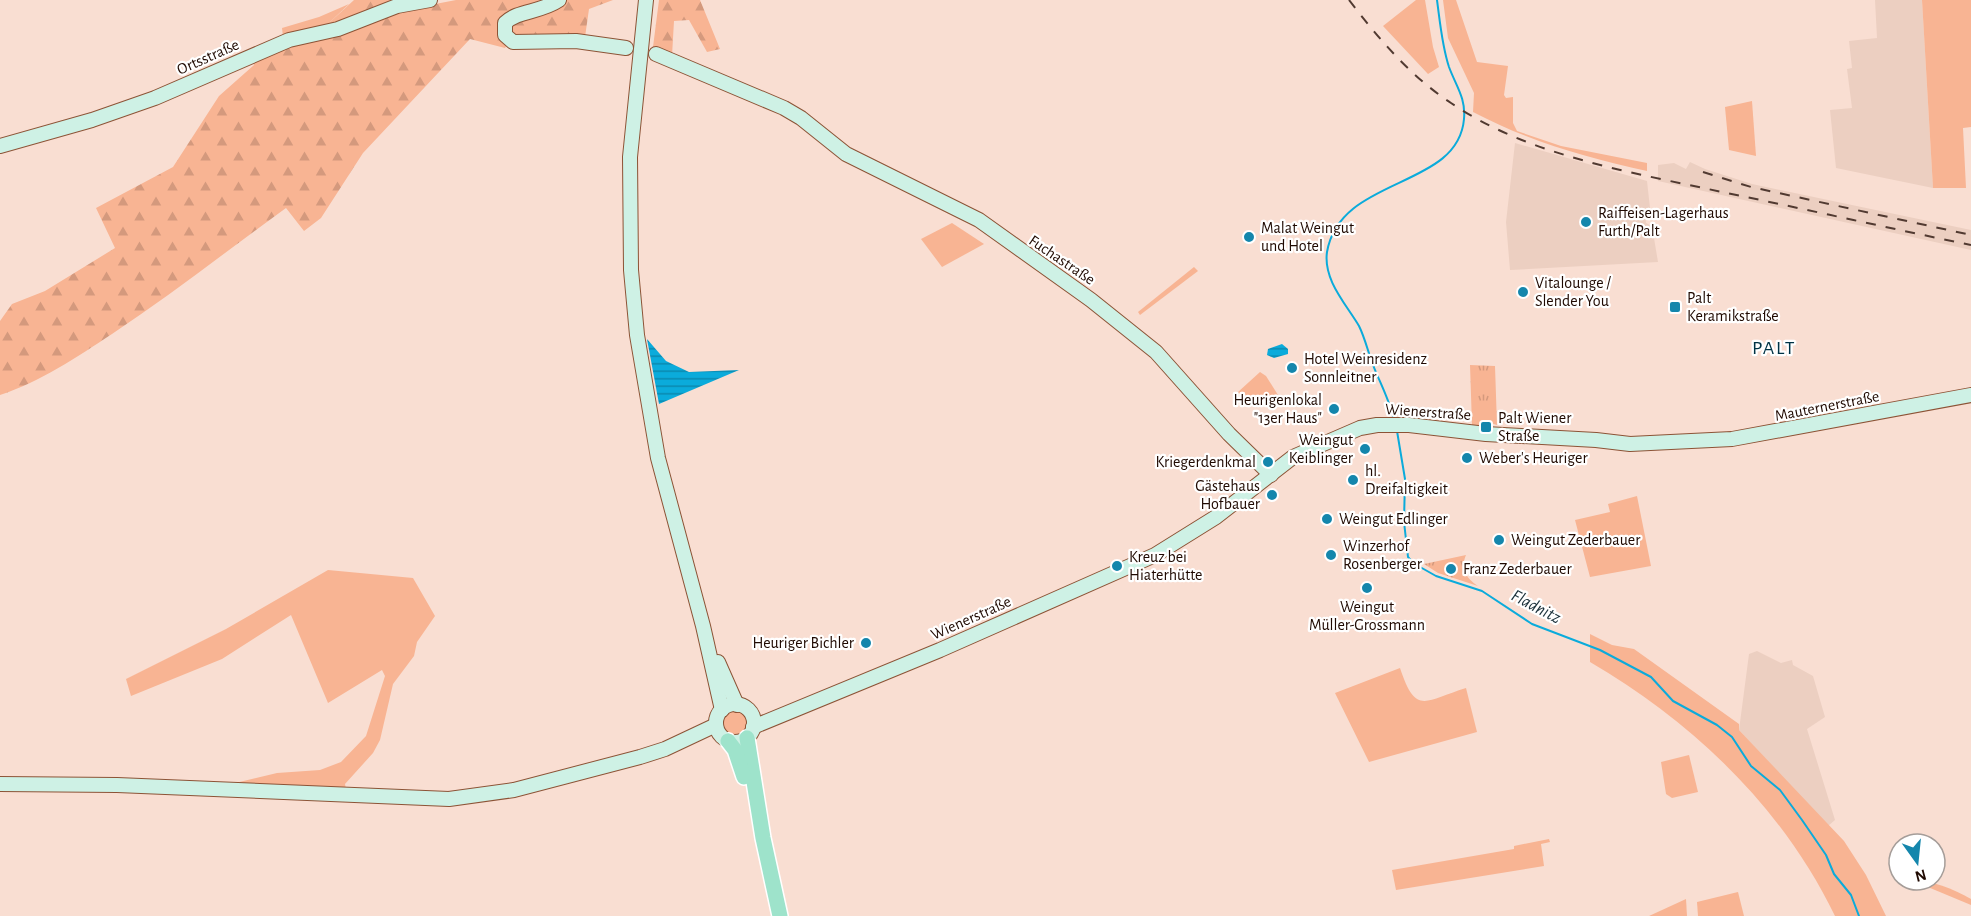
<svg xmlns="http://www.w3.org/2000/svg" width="1971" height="916" viewBox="0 0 1971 916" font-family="'Alegreya Sans',sans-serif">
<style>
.built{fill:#eccfc1}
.green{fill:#f8b493}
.forest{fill:url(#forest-firs)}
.park{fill:url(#park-tufts)}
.water{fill:url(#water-rules)}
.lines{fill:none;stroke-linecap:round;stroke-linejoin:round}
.stream{stroke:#0babdb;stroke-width:2}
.secondary-casing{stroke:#8c5336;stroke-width:16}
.primary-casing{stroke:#fff;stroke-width:18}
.secondary{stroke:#cef1e5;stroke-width:14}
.primary{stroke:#9ee3cb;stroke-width:15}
.rail{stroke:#513a31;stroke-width:2;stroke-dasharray:10 10;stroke-linecap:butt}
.poi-dot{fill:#1486ac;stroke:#fff;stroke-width:2}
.labels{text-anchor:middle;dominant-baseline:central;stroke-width:4.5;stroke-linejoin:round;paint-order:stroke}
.street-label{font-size:16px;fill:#1f0901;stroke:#fff}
.poi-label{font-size:16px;fill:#1f0901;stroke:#fff;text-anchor:start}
.water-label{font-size:18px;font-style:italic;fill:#1a2f39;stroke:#fff}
.quarter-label{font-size:20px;letter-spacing:1.5px;fill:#003345;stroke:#fff}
</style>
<defs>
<pattern id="forest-firs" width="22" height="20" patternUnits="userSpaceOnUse" patternTransform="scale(1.5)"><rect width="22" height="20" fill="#f8b493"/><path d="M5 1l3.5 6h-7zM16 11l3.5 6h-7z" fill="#d4997d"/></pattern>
<pattern id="park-tufts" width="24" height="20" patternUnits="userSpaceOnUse" patternTransform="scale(1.5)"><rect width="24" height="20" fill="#f8b493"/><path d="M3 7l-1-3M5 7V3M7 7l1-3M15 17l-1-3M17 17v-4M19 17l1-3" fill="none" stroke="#d4997d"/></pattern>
<pattern id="water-rules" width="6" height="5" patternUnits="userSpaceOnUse" patternTransform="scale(1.5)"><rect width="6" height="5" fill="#0babdb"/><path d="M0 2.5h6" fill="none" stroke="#0b89af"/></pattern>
</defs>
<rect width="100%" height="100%" fill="#f9ded2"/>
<g class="built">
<path d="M1875,0H1922L1933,188L1836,168L1830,110L1852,108L1847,69L1852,68L1849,41L1877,38Z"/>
<path d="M1515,143L1647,181L1650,208L1645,212L1646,223L1652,226L1658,262L1510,270L1506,222Z"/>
<path d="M1690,162L1705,169L1752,184L1971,230V250L1658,181V165L1674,163L1686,169Z"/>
<path d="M1757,651L1781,663L1792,660L1793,665L1813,676L1825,717L1807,729L1835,820L1828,826L1739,730L1749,654Z"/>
</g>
<g class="green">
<path d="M1416,0H1425L1433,47L1439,67L1428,74L1383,26Z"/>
<path d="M1443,0H1456L1477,62L1508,66L1504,95L1506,98L1513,97V123L1517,131L1561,146L1647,163V171C1587,158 1528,141 1473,112L1474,93L1448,38Z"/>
<path d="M1922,0H1971V127L1963,128L1966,188H1933Z"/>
<path d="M349,4L330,22V26L283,37L282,28L319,17Z"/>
<path d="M1752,101L1756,156L1729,150L1725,107Z"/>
<path d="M952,223L984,244L942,267L921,239Z"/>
<path d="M1194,267L1198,271L1140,315L1138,312Z"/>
<path d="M1260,372L1266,376L1278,395L1262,397L1251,406L1238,392Z"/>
<path d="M1637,496L1651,566L1590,577L1575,520L1610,512L1608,504Z"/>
<path d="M328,570L413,578L435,616L417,642L414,656L393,684L380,740L373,753L345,784L346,789L231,784L277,773L320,770L341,762L366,736L385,676L382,670L328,703L291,615L222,659L131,696L126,679L226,629Z"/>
<path d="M1590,634L1612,645L1634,649L1739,724V730L1844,841L1866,875L1886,916H1835C1782,807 1694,723 1590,662Z"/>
<path d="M1400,668C1416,716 1424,701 1466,688L1477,732L1369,762L1335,693Z"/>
<circle cx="735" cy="723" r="13"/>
<path d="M1689,755L1698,792L1672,798L1666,794L1661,762Z"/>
<path d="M1549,839L1550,842L1541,844L1544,866L1396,890L1392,870L1514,849V846Z"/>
<path d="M1911,880C1932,880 1953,889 1971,899V905Z"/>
<path d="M1738,892L1744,916H1698L1697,902Z"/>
<path d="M1686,899L1687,916H1649Z"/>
</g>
<g class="forest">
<path d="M354,0H396L330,26V22Z"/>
<path d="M456,0H550L500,20L498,28L507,45L505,48L470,39L363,153L321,218L304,231L286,208C228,250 172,294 112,334C77,357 40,382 0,395V321L12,304L45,291L115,248L96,208L173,167L219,96L254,65L252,60L399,11Z"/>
<path d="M567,0H613L589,9L585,37L515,38L511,24L551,12Z"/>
<path d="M659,0H700L720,49L707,52L689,20L674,21L672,56L653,47Z"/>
</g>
<g class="park">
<path d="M1470,365L1495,366L1497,425L1484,421L1483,425H1472Z"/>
<path d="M1466,555C1460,569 1466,578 1478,586L1438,573L1424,564Z"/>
</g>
<g class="water">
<path d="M647,339L666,361L689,372L739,370L659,404Z"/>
<path d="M1282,344L1288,349V354L1274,358L1267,355L1268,349Z"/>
</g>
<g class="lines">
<g class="stream">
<path d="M1394,420C1390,401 1380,383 1373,365C1368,352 1365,338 1359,326C1346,304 1323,280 1327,252C1340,175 1458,190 1464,119C1466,98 1456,86 1449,67C1442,46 1440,22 1437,0"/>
<path d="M1397,431L1405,479L1404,522L1408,557L1413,563L1436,576L1482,591L1532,624L1600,650L1651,677L1673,701L1717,725L1732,737L1751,766L1780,790L1802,820L1826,855L1834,874L1851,895L1859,916"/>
</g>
<g class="secondary-casing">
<g id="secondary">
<path d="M559,0C540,13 518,10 505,23V35L513,42L576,41L626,48"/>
<path d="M646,0L630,157L631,270L637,335L658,458L703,626L722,710"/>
<path d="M656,54L784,108L801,118L846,154L979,220L1091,300L1156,352L1229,434L1271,475"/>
<path d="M0,146L92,120L155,98L289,40L338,29L397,6L430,0"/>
<path d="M718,662L737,705"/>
<circle cx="735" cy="723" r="19"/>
<path d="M753,727L940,650L1155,555L1216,517L1293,457L1360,428L1377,425H1409L1486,434L1596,440L1630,444L1732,439L1971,395"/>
<path d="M0,784L117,785L449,799L514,790L640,757L665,749L716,725"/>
</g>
</g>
<g class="primary-casing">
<g id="primary">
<path d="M747,738L763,838L780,916"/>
<path d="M728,741L735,750L744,777"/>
</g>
</g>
<use href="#secondary" class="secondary"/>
<use href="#primary" class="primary"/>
<g class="rail">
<path d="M1349,0C1379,39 1410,76 1451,103C1529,156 1630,172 1722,192C1805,209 1888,228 1971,245"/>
<path d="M1703,172L1751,187L1971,235"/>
</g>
</g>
<g class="poi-dot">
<circle cx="1586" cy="222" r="6"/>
<circle cx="1249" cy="237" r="6"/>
<circle cx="1523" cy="292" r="6"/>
<rect x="1669" y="301" width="12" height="12" rx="3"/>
<circle cx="1292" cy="368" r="6"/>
<circle cx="1334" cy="409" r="6"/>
<rect x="1480" y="421" width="12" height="12" rx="3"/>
<circle cx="1365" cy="449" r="6"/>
<circle cx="1467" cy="458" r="6"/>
<circle cx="1268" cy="462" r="6"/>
<circle cx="1353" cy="480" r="6"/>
<circle cx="1272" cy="495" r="6"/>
<circle cx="1327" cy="519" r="6"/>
<circle cx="1499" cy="540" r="6"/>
<circle cx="1331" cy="555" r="6"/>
<circle cx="1117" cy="566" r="6"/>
<circle cx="1451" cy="569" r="6"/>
<circle cx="1367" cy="588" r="6"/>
<circle cx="866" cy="643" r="6"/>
</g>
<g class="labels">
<g class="street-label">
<text transform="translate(208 57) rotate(-24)">Ortsstraße</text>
<text transform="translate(1062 260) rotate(34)">Fuchastraße</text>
<text transform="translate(1827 406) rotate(-11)">Mauternerstraße</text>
<text transform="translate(1428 412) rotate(4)">Wienerstraße</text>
<text transform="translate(971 618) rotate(-24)">Wienerstraße</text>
</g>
<g class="poi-label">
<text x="1598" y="213">Raiffeisen-Lagerhaus<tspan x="1598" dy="18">Furth/Palt</tspan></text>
<text x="1261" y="228">Malat Weingut<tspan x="1261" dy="18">und Hotel</tspan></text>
<text x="1535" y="283">Vitalounge /<tspan x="1535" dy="18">Slender You</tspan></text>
<text x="1687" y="298">Palt<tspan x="1687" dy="18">Keramikstraße</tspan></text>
<text x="1304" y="359">Hotel Weinresidenz<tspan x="1304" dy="18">Sonnleitner</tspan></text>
<text x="1322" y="400" text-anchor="end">Heurigenlokal<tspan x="1322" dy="18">"13er Haus"</tspan></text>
<text x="1498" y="418">Palt Wiener<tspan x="1498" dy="18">Straße</tspan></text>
<text x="1353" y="440" text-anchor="end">Weingut<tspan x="1353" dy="18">Keiblinger</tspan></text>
<text x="1479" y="458">Weber's Heuriger</text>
<text x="1256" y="462" text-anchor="end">Kriegerdenkmal</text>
<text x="1365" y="471">hl.<tspan x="1365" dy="18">Dreifaltigkeit</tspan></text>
<text x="1260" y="486" text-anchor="end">Gästehaus<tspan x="1260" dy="18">Hofbauer</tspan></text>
<text x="1339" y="519">Weingut Edlinger</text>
<text x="1511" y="540">Weingut Zederbauer</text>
<text x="1343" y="546">Winzerhof<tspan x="1343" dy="18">Rosenberger</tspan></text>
<text x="1129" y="557">Kreuz bei<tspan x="1129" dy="18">Hiaterhütte</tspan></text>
<text x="1463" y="569">Franz Zederbauer</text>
<text x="1367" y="607" text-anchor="middle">Weingut<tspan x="1367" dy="18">Müller-Grossmann</tspan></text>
<text x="854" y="643" text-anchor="end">Heuriger Bichler</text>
</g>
<g class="water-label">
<text transform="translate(1536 607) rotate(28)">Fladnitz</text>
</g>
<g class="quarter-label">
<text x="1774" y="348">PALT</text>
</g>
</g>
<g transform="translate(1917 862) rotate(165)"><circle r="28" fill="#ffffff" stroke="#a59d99" stroke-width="1.5"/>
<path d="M0-4.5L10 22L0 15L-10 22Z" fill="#1486ac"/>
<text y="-9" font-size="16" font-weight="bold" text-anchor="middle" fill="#1f0901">N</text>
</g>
</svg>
